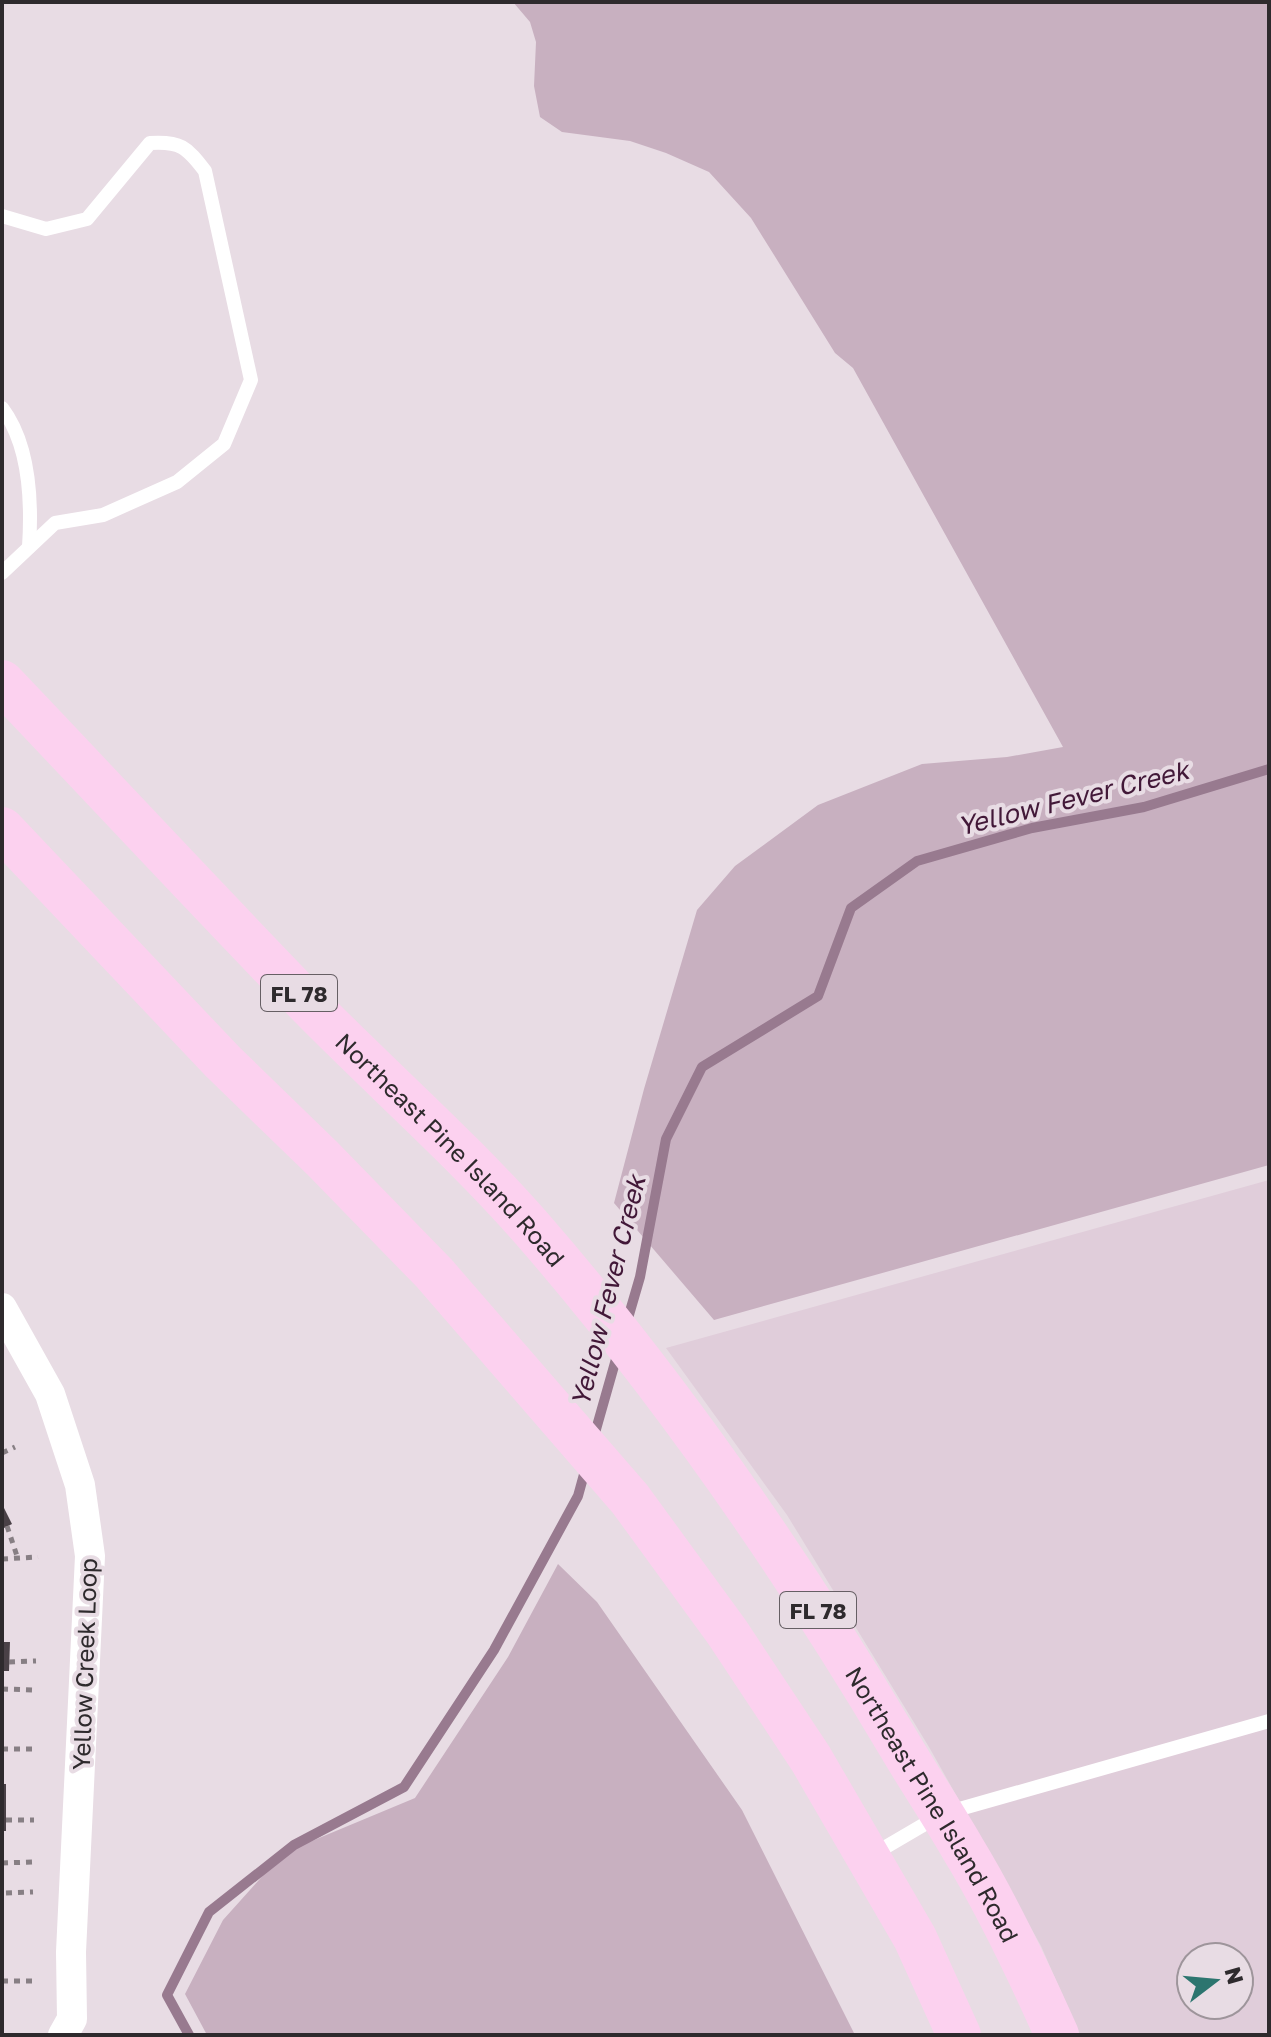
<svg xmlns="http://www.w3.org/2000/svg" width="1271" height="2037" viewBox="0 0 1271 2037" font-family="'Golos Text',sans-serif">
<style>
.built{fill:#e0cdda;fill-rule:evenodd}
.green{fill:#c8b0c0}
.lines{fill:none;stroke-linecap:round;stroke-linejoin:round}
.stream{stroke:#987a8f;stroke-width:10}
.building{fill:#4a4147}
.path{stroke:#877f84;stroke-width:5;stroke-dasharray:6 6;stroke-linecap:butt}
.service{stroke:#fff;stroke-width:14}
.minor{stroke:#fff;stroke-width:30}
.primary{stroke:#fcd1ef;stroke-width:44}
.labels{text-anchor:middle;dominant-baseline:central;stroke-width:8;stroke-linejoin:round;paint-order:stroke}
.shield{fill:#e8dce4;stroke:#665f64;stroke-width:2}
.shield-label{font-size:22px;font-weight:bold;fill:#2e2a2d}
.street-label{font-size:24px;fill:#2e2a2d;stroke:#e8dce4}
.water-label{font-size:26px;font-style:italic;fill:#421838;stroke:#e8dce4}
</style>
<rect width="100%" height="100%" fill="#e8dce4"/>
<path class="built" d="M1269,1180V2035H1080L1041,1946L929,1747L787,1515L666,1348ZM1191,1957H1239V2005H1191Z"/>
<g class="green">
<path d="M513,2H1269V1165L714,1320L614,1203L644,1089L697,910L735,866L818,805L922,764L1007,757L1063,747L853,368L835,353L751,218L709,172L666,153L630,141L562,132L540,117L534,86L536,42L530,22Z"/>
<path d="M558,1564L597,1602L742,1810L855,2035H207L185,1994L223,1920L283,1853L415,1798L508,1657Z"/>
</g>
<g class="lines">
<g class="stream">
<path d="M626,1325L640,1277L666,1139L702,1067L818,996L851,908L917,861L1032,828L1144,807L1269,769"/>
<path d="M593,1440L618,1352"/>
<path d="M189,2035L167,1995L209,1912L294,1845L404,1787L494,1650L578,1496L586,1467"/>
</g>
</g>
<g class="building">
<path d="M2,1504L12,1524L2,1529Z"/>
<path d="M2,1642H10L9,1671H2Z"/>
<rect x="2" y="1784" width="4" height="47"/>
</g>
<g class="lines">
<g class="path">
<path d="M2,1453L15,1447"/>
<path d="M7,1526L17,1556"/>
<path d="M2,1559L38,1557"/>
<path d="M9,1662L36,1661"/>
<path d="M2,1689L36,1690"/>
<path d="M2,1749H35"/>
<path d="M6,1820H34"/>
<path d="M2,1863L33,1862"/>
<path d="M6,1893L33,1892"/>
<path d="M2,1981H32"/>
</g>
<g class="service">
<path d="M2,216L46,229L87,219L150,143C180,141 187,147 205,171L251,380L224,444L177,482L103,515L55,523L2,573"/>
<path d="M2,408C30,445 32,502 29,547"/>
<path d="M872,1855L942,1814L1269,1721"/>
</g>
<path class="minor" d="M2,1308L50,1394L80,1485L90,1556L71,1952L72,2019L63,2035"/>
<g class="primary">
<path id="s1" d="M2,682C106,791 208,901 313,1009C386,1083 465,1152 533,1230C672,1390 792,1564 900,1746C920,1780 943,1814 963,1849C999,1908 1029,1972 1057,2035"/>
<path d="M2,829L223,1062L323,1159L434,1273L630,1499L727,1632L811,1759L915,1938L959,2035"/>
</g>
</g>
<g class="labels">
<g class="shield">
<rect x="261" y="975" width="76" height="36" rx="6"/>
<rect x="780" y="1592" width="76" height="36" rx="6"/>
</g>
<g class="shield-label">
<text x="299" y="993">FL 78</text>
<text x="818" y="1610">FL 78</text>
</g>
<g class="street-label">
<text stroke="none"><textPath href="#s1" startOffset="648">Northeast Pine Island Road</textPath></text>
<text transform="translate(84 1664) rotate(-88)">Yellow Creek Loop</text>
<text stroke="none"><textPath href="#s1" startOffset="1464">Northeast Pine Island Road</textPath></text>
</g>
<g class="water-label">
<text transform="translate(1073 798) rotate(-14)">Yellow Fever Creek</text>
<text transform="translate(608 1291) rotate(-76)">Yellow Fever Creek</text>
</g>
</g>
<rect width="1271" height="2037" fill="none" stroke="#2e2a2d" stroke-width="8"/>
<g transform="translate(1215 1981) rotate(74)"><circle r="38" fill="#e8dce4" stroke="#9e959b" stroke-width="2"/>
<path d="M0-6L14 30L0 20L-14 30Z" fill="#2c756f"/>
<text y="-12" font-size="22" font-weight="bold" text-anchor="middle" fill="#2e2a2d">N</text>
</g>
</svg>
